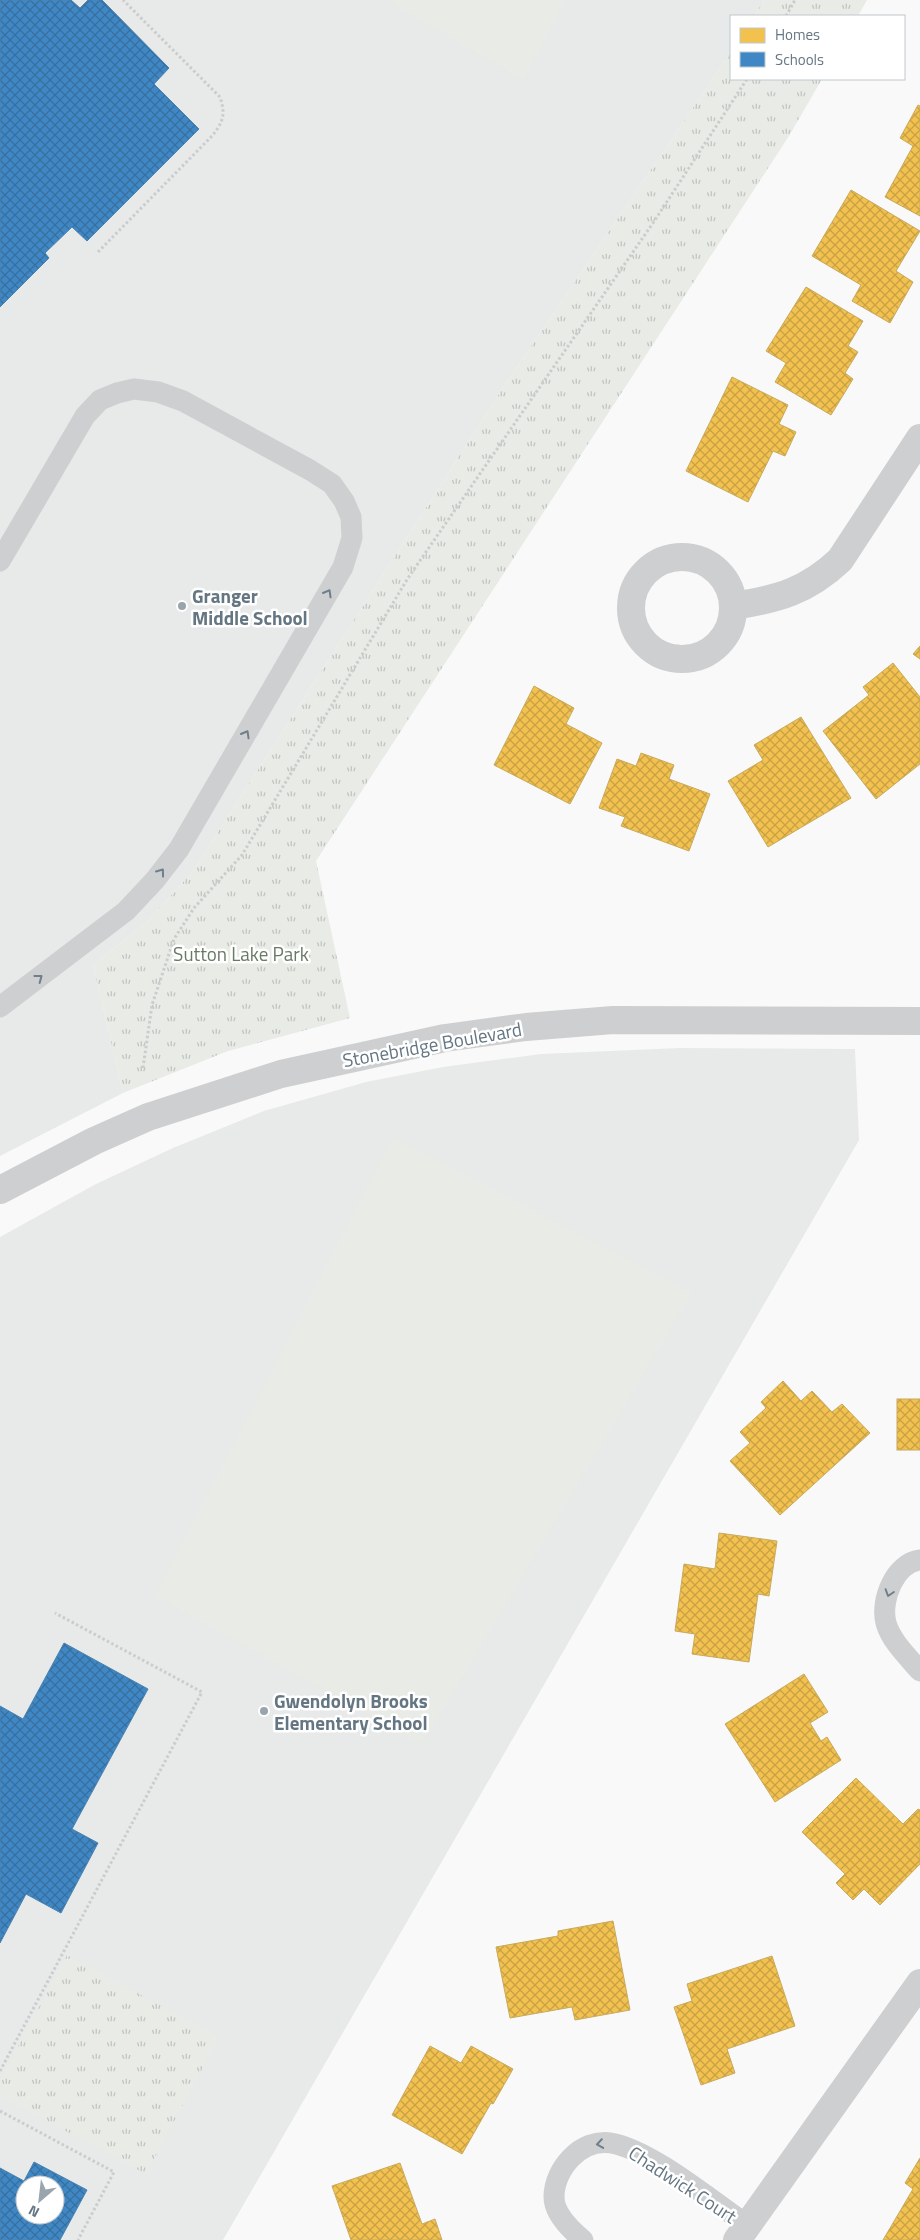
<svg xmlns="http://www.w3.org/2000/svg" width="920" height="2240" viewBox="0 0 920 2240" font-family="'Titillium Web',sans-serif">
<style>
.built{fill:#e8e9e9;fill-rule:evenodd}
.grass{fill:#e8ebe6}
.park{fill:url(#park-tufts)}
.homes{fill:url(#homes-cross-hatch);stroke:#c8aa5e}
.schools{fill:url(#schools-cross-hatch);stroke:#4a83b1;fill-rule:evenodd}
.lines{fill:none;stroke-linecap:round;stroke-linejoin:round}
.path{stroke:#cbcccd;stroke-width:3;stroke-dasharray:2.5 2.5;stroke-linecap:butt}
.lane{stroke:#cecfd0;stroke-width:21}
.street{stroke:#cecfd0;stroke-width:28}
.oneway{stroke:#707f8b}
.poi-dot{fill:#99a4ac;stroke:#fff;stroke-width:2}
.labels{text-anchor:middle;dominant-baseline:central;stroke-width:5;stroke-linejoin:round;paint-order:stroke}
.poi-label{font-size:19px;font-weight:bold;fill:#657683;stroke:#fff;text-anchor:start}
.park-label{font-size:19px;fill:#687a64;stroke:#fff}
.street-label{font-size:19px;fill:#657683;stroke:#fff}
</style>
<defs>
<pattern id="park-tufts" width="24" height="20" patternUnits="userSpaceOnUse" patternTransform="scale(1.25)"><rect width="24" height="20" fill="#e8ebe6"/><path d="M3 7l-1-3M5 7V3M7 7l1-3M15 17l-1-3M17 17v-4M19 17l1-3" fill="none" stroke="#c0c3c0"/></pattern>
<pattern id="homes-cross-hatch" width="8" height="8" patternUnits="userSpaceOnUse" patternTransform="scale(1.25)"><rect width="8" height="8" fill="#f2c14e"/><path d="M0 0l8 8M0 8l8-8" fill="none" stroke="#c8a146"/></pattern>
<pattern id="schools-cross-hatch" width="8" height="8" patternUnits="userSpaceOnUse" patternTransform="scale(1.25)"><rect width="8" height="8" fill="#3f88c5"/><path d="M0 0l8 8M0 8l8-8" fill="none" stroke="#376f9e"/></pattern>
</defs>
<rect width="100%" height="100%" fill="#f9f9f9"/>
<g class="built">
<path d="M0,0H764L754,16H731V52L508,380L193,871L148,921L93,965L123,1093L0,1156Z"/>
<path d="M679,1048L855,1049L859,1140L223,2240H0V1237L96,1184L173,1148L264,1111L366,1082L443,1067L541,1054ZM25,2185H55V2215H25Z"/>
</g>
<g class="grass">
<path d="M386,0H565L524,80Z"/>
<path d="M393,1137L692,1293L422,1744L155,1596Z"/>
</g>
<g class="park">
<path d="M764,0H867L858,16H754Z"/>
<path d="M731,52V79H822L789,136L316,861L350,1018L228,1051L123,1093L93,965L148,921L193,871L508,380Z"/>
<path d="M67,1955L219,2037L146,2174L0,2096V2080Z"/>
</g>
<g class="homes">
<path d="M918,105L920,106V216L885,197L913,146L900,138Z"/>
<path d="M851,190L920,231L896,271L913,282L890,323L852,301L861,285L812,256Z"/>
<path d="M806,287L863,321L848,346L858,352L845,373L853,379L831,415L775,382L786,363L766,351Z"/>
<path d="M732,377L788,405L779,424L796,432L785,456L773,451L748,502L686,471Z"/>
<path d="M920,646V659L913,654Z"/>
<path d="M893,663L920,697V764L876,799L823,731L869,695L863,687Z"/>
<path d="M534,686L574,708L566,724L602,743L570,804L494,765Z"/>
<path d="M801,717L851,798L768,847L728,781L763,760L754,745Z"/>
<path d="M641,753L674,765L669,779L710,794L689,851L621,826L625,817L599,808L617,759L636,766Z"/>
<path d="M783,1381L801,1401L812,1391L832,1412L842,1404L870,1433L780,1515L730,1461L750,1443L740,1432L766,1408L761,1402Z"/>
<rect x="897" y="1399" width="23" height="51"/>
<path d="M719,1533L777,1541L769,1596L758,1594L749,1662L692,1654L695,1634L675,1631L684,1564L715,1569Z"/>
<path d="M804,1674L828,1712L810,1723L821,1741L827,1737L841,1760L775,1802L725,1724Z"/>
<path d="M856,1778L903,1824L918,1809L920,1810V1864L880,1905L864,1889L853,1900L836,1883L845,1874L802,1832Z"/>
<path d="M613,1921L630,2010L575,2020L572,2007L510,2018L496,1947L558,1936V1931Z"/>
<path d="M772,1956L795,2026L727,2049L735,2073L701,2085L674,2007L692,2001L687,1984Z"/>
<path d="M430,2046L461,2063L471,2046L513,2069L493,2104L491,2103L462,2154L392,2115Z"/>
<path d="M920,2158V2240H883L913,2189L905,2183Z"/>
<path d="M400,2163L422,2224L435,2219L442,2240H351L332,2186Z"/>
</g>
<g class="schools">
<path d="M0,0H71L80,8L88,0H102L169,68L154,84L199,129L87,241L72,227L45,253L49,258L0,307Z"/>
<path d="M64,1643L148,1689L72,1829L98,1843L61,1913L26,1894L0,1943V1706L23,1719Z"/>
<path d="M34,2162L87,2190L60,2240H0V2168L24,2181ZM25,2185H55V2215H25Z"/>
</g>
<g class="lines">
<g class="path">
<path d="M786,16L795,0"/>
<path d="M98,252L212,136C223,122 226,115 220,97L123,0"/>
<path d="M143,1068L152,1005L174,939L194,908L242,855L408,578L653,223L747,79"/>
<path d="M0,2071L202,1692L55,1613"/>
<path d="M0,2111L114,2172L78,2240"/>
</g>
<g class="lane">
<path d="M0,561L85,416L100,400L117,393L134,389L158,392L183,401L310,470L332,484L344,501L351,517L352,538L343,567L179,849L155,880L126,911L0,1007"/>
<path d="M920,1560C895,1563 880,1600 886,1623C891,1641 908,1657 920,1671"/>
<path d="M583,2240C571,2230 554,2213 554,2197C554,2169 581,2138 611,2143C651,2150 712,2201 747,2225"/>
</g>
<g class="street">
<circle cx="682" cy="608" r="51"/>
<path d="M734,606C778,599 807,591 840,560L920,438"/>
<path d="M0,1190L94,1141L148,1117L281,1074L445,1038L526,1027L613,1020L920,1021"/>
<path d="M737,2240L920,1983"/>
</g>
</g>
<defs><path id="oneway-chevron" d="M-2-3.5L2.5 0L-2 3.5" fill="none" stroke-width="1.6" stroke-linecap="round" stroke-linejoin="round" transform="scale(1.25)"/></defs>
<g class="oneway">
<use href="#oneway-chevron" transform="translate(328 593) rotate(-60)"/>
<use href="#oneway-chevron" transform="translate(246 734) rotate(-60)"/>
<use href="#oneway-chevron" transform="translate(161 872) rotate(-54)"/>
<use href="#oneway-chevron" transform="translate(39 978) rotate(-37)"/>
<use href="#oneway-chevron" transform="translate(889 1593) rotate(108)"/>
<use href="#oneway-chevron" transform="translate(600 2144) rotate(171)"/>
</g>
<g class="poi-dot">
<circle cx="182" cy="606" r="5"/>
<circle cx="264" cy="1711" r="5"/>
</g>
<g class="labels">
<g class="poi-label">
<text x="192" y="595">Granger<tspan x="192" dy="22">Middle School</tspan></text>
<text x="274" y="1700">Gwendolyn Brooks<tspan x="274" dy="22">Elementary School</tspan></text>
</g>
<g class="park-label">
<text x="241" y="953">Sutton Lake Park</text>
</g>
<g class="street-label">
<text transform="translate(432 1044) rotate(-10)">Stonebridge Boulevard</text>
<text transform="translate(683 2184) rotate(33)">Chadwick Court</text>
</g>
</g>
<rect x="730" y="15" width="175" height="65" fill="#ffffff" stroke="#c1c8cd"/>
<rect x="740" y="28" width="25" height="15" fill="#f2c14e" stroke="#c1c8cd"/>
<text x="775" y="40" font-size="15" fill="#657683">Homes</text>
<rect x="740" y="52" width="25" height="15" fill="#3f88c5" stroke="#c1c8cd"/>
<text x="775" y="65" font-size="15" fill="#657683">Schools</text>
<g transform="translate(40 2200) rotate(208)"><circle r="24" fill="#ffffff" stroke="#c1c8cd"/>
<path d="M0-4L9 19L0 12L-9 19Z" fill="#99a4ac"/>
<text y="-8" font-size="14" font-weight="bold" text-anchor="middle" fill="#657683">N</text>
</g>
</svg>
